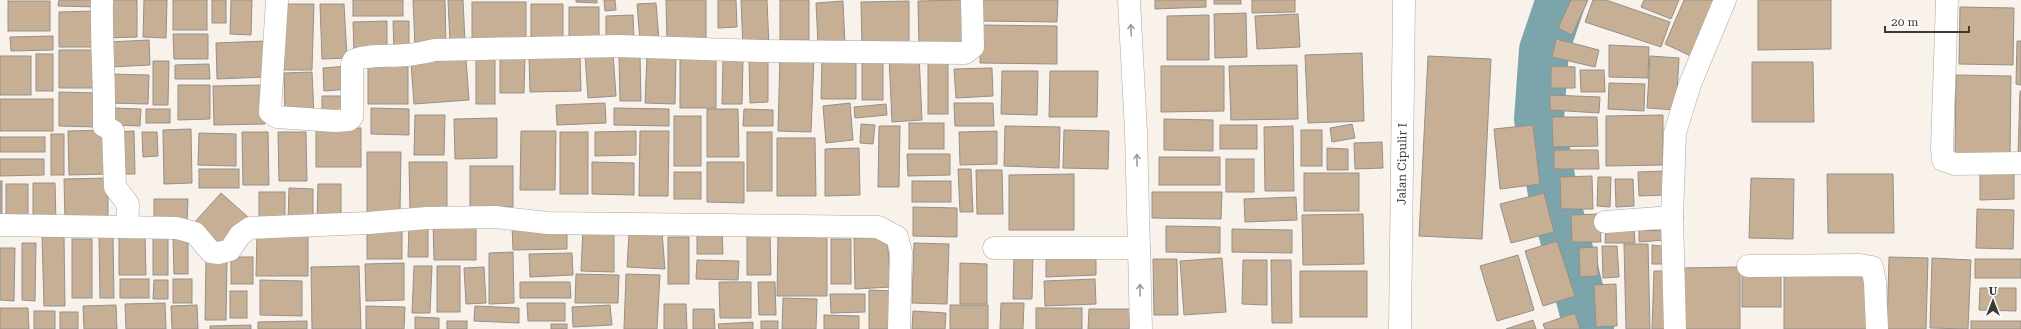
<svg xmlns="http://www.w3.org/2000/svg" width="2021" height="329" viewBox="0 0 2021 329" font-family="'Roboto Serif',serif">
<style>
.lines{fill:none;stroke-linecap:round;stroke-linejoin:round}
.river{stroke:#7ca5ab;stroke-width:50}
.building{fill:#c6af94;stroke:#95908a}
.minor-casing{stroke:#aca7a0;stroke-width:23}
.minor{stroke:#fff;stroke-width:22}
.oneway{stroke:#9e9c9b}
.labels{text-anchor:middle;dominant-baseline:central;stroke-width:3;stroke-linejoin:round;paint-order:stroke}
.street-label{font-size:12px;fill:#3c3a37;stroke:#fff}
</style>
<rect width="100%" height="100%" fill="#f8f2eb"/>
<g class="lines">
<path class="river" d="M1561,0L1544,50L1539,119L1553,193L1589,329"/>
</g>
<g class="building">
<path d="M59,0H96V7L58,6Z"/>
<path d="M106,0H137V37L106,38Z"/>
<path d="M144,0H167L166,38L143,37Z"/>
<rect x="173" y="0" width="34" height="30"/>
<rect x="212" y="0" width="14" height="23"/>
<path d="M231,0H252L251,35L230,34Z"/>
<rect x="353" y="0" width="50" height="16"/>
<path d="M413,0H445L446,45L415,46Z"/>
<path d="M448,0H463L465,42L450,43Z"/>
<path d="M576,0H597V3L576,2Z"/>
<path d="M604,0H615L616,10L605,11Z"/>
<path d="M666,0H706V40L667,41Z"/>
<path d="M718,0H736L737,27L718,28Z"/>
<path d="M741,0H767L769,47L743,48Z"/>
<rect x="780" y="0" width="29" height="40"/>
<path d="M965,0L966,44L919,45L918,1Z"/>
<path d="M983,0H1058L1057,22L983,21Z"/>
<path d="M1155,0H1206V7L1155,9Z"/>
<rect x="1214" y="0" width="27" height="4"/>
<path d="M1252,0H1295V12L1252,13Z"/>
<path d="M1571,0H1588L1572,35L1558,28Z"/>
<path d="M1593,0H1606L1670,22L1661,47L1585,22Z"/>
<path d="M1644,0H1679L1671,19L1641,7Z"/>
<path d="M1684,0H1719L1693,57L1665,44Z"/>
<path d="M1758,0H1831V49L1758,50Z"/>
<rect x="8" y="1" width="42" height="30"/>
<path d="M843,1L845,44L818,45L816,3Z"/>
<path d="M909,1V44L862,45L861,2Z"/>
<rect x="472" y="2" width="54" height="38"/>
<path d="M656,3L659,40L640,41L637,4Z"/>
<path d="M285,4H314L312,70H284Z"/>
<path d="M320,4H344L347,58L322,59Z"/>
<path d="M531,4H563V40L531,41Z"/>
<rect x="569" y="7" width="30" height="33"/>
<path d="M1960,7L2014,8L2013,65L1959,64Z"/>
<path d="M95,11L96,47H59V12Z"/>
<path d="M1246,13L1247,57L1215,58L1214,14Z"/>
<path d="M1298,14L1300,47L1257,49L1255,16Z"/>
<path d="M633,15L634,40L606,41V16Z"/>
<path d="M1209,15V60H1167V16Z"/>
<path d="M387,21V52H354L353,22Z"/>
<path d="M393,21H409V49L394,50Z"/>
<path d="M981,25L1057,26V64L980,63Z"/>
<path d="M173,34H208V59H174Z"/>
<path d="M53,36V50L11,51L10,37Z"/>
<path d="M1556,39L1599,50L1595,67L1552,57Z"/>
<path d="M149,40L150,65L110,67L109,42Z"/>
<path d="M265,41L266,77L217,79L216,43Z"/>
<path d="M2017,41H2021V85L2016,84Z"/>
<path d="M1609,45L1649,47L1648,78L1609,77Z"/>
<path d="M59,50H99L100,88H59Z"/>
<path d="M613,53L616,96L588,98L585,55Z"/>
<path d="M1362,53L1364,121L1308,123L1305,55Z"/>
<rect x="36" y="54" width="17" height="37"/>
<rect x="476" y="54" width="19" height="50"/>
<path d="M640,54L641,101H620L619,55Z"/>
<path d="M647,54H676L675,104L645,103Z"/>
<path d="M919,54L922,120L892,122L889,56Z"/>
<path d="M580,55L581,91L530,92L529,57Z"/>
<rect x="0" y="56" width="31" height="39"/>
<path d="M500,56H525L524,93H500Z"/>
<path d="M780,56L814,57L811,132L778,131Z"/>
<path d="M1428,56L1491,59L1482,239L1419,236Z"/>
<path d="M1650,56L1679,58L1676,110L1647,108Z"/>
<path d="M822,58H856V99H821Z"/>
<path d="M466,59L469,100L414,104L411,63Z"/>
<rect x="680" y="59" width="36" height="49"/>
<path d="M723,59H743L742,104H722Z"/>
<path d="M749,59H768V102L750,103Z"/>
<rect x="928" y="59" width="20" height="55"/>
<rect x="862" y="60" width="21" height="40"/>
<path d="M153,61H169L168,105H153Z"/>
<path d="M1752,62H1813L1814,122H1752Z"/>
<path d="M209,64L210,79H175V65Z"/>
<path d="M1297,65L1298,119L1231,120L1229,66Z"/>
<path d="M349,66L350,89L324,91L323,68Z"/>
<rect x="368" y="66" width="40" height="38"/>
<path d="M1161,66H1224V111L1161,112Z"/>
<path d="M1551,66L1575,67V88H1551Z"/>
<path d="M992,68L993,96L956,98L954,69Z"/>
<path d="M1580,70H1604L1605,92H1581Z"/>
<path d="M1002,71H1038L1037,115L1001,114Z"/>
<path d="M1050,71H1098L1097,117H1049Z"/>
<path d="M312,72L314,115L285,117L284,73Z"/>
<path d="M110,74L149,75L148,104L110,103Z"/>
<path d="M1956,75L2011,76L2010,156H1955Z"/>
<path d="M1609,83L1645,84L1644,111L1608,109Z"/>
<path d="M178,85H210V119L178,120Z"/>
<path d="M264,85L265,124L214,125L213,86Z"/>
<path d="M2020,91H2021V154H2018Z"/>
<path d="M59,92L98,93L97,127L59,126Z"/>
<path d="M1550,95L1600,97L1599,113L1550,110Z"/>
<path d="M322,96H351V113L322,112Z"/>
<rect x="0" y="99" width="53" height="32"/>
<path d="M605,103L606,123L557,125L556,105Z"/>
<path d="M850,103L853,140L826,143L823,106Z"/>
<path d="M954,103H993L994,126H955Z"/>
<path d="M886,104L887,115L855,118L854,107Z"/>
<path d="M115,108L141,109L140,126L114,125Z"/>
<path d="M371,108L409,109V135L371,134Z"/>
<path d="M614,108L669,109V126L614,125Z"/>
<rect x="146" y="109" width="24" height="14"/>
<path d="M707,109H738L739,157H707Z"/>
<path d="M744,109L773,110V126H743Z"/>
<path d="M415,115H445L444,155H414Z"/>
<path d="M1663,115V165L1606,166V116Z"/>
<rect x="674" y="116" width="27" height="50"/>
<path d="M1552,117H1597L1598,146L1553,147Z"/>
<path d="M497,118V158L455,159L454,119Z"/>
<path d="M1164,119L1213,120V151L1164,150Z"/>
<rect x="909" y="123" width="35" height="26"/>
<path d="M861,124L875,125L873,144L860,143Z"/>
<path d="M1352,124L1355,138L1332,142L1330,128Z"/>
<rect x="1220" y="125" width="37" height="24"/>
<path d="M1533,125L1540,184L1500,189L1494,129Z"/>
<path d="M879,126H900L899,187H878Z"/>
<path d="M1005,126L1060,127L1059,168L1004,166Z"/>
<path d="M1293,126L1294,191H1265L1264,127Z"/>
<rect x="316" y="128" width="45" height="39"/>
<path d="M191,129L192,183L164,184L163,130Z"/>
<path d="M107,130V174L69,175L68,131Z"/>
<path d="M1064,130L1109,131L1108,169L1063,168Z"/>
<rect x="1301" y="130" width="21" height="36"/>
<path d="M134,131L135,174H119L118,132Z"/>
<path d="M521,131H556L555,190H520Z"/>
<path d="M636,131V155L595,156V132Z"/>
<path d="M640,131H669L668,196H639Z"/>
<path d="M997,131V164L960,165L959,132Z"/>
<path d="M142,132H157L158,156L143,157Z"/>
<path d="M242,132H268L269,185H243Z"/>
<path d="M278,132H306L307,181H279Z"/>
<rect x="560" y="132" width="28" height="62"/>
<rect x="747" y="132" width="25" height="59"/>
<path d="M199,133L236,134V166L198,165Z"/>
<rect x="51" y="134" width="13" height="41"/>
<rect x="0" y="137" width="45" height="15"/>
<path d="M777,138H815L816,196H777Z"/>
<path d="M1382,142L1383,168L1355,169L1354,143Z"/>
<path d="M859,148L860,195L825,196V149Z"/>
<path d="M1327,148L1348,149V170H1327Z"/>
<path d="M1554,150H1598L1599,169H1554Z"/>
<path d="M367,152H401L400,212H367Z"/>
<path d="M907,154H950V175L908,176Z"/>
<rect x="1159" y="157" width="61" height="28"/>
<path d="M0,159H44V175L0,176Z"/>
<rect x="1226" y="159" width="28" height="33"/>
<path d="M409,162H447V212H410Z"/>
<path d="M592,162L634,163V195L592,194Z"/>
<path d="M707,162H744V203L707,202Z"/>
<rect x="470" y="166" width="43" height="41"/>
<rect x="199" y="169" width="40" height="19"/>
<path d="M958,169H971L973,212H960Z"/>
<path d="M976,170H1002L1003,214H977Z"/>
<path d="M1664,171L1665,195L1639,196L1638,172Z"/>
<path d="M2014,171V199L1980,200V172Z"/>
<rect x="674" y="172" width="27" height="27"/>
<rect x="1304" y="173" width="55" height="38"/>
<path d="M1074,174V230H1009V175Z"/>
<path d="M1827,174H1893L1894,233H1828Z"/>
<path d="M1592,176L1593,209H1561L1560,177Z"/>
<path d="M1598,177H1611L1610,207L1597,206Z"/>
<path d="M108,178V219L65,220L64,179Z"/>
<path d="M1751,178L1794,179L1793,239L1749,238Z"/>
<path d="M1615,179H1633L1634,206L1616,207Z"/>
<rect x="0" y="181" width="2" height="40"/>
<rect x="912" y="181" width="39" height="21"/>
<path d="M33,183H55L56,221H33Z"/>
<rect x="6" y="184" width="22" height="40"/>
<path d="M318,184H341V221L317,220Z"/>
<path d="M289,188L313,189V221H288Z"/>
<rect x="259" y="192" width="26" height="28"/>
<path d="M1152,192H1222L1221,219L1152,218Z"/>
<path d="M221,193L248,217L220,247L194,223Z"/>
<path d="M1544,193L1554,232L1511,243L1500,204Z"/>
<path d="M1296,197L1297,220L1245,222L1244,199Z"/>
<path d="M154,199H188L187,223L154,222Z"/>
<path d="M913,207L957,208V237L913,236Z"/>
<path d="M1977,209L2014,210L2013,249L1976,248Z"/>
<path d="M1363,214L1364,264L1303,265L1302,215Z"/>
<path d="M1599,214L1601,242H1572L1571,215Z"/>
<path d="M476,221V260H434L433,222Z"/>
<path d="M512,225H567V249L513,250Z"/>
<path d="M409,226H428V257H408Z"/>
<path d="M1166,226L1220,227V253L1166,252Z"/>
<path d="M583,228L614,230V272L581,271Z"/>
<path d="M697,228H722L723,254H697Z"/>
<path d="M1606,228L1634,229L1635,243H1605Z"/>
<path d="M1232,229L1292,230V253L1232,252Z"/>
<rect x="367" y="230" width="35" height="29"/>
<path d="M1639,230L1665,231V240L1639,242Z"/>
<path d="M662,232L665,269L627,267L629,233Z"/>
<path d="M770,234L771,275H747V235Z"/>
<path d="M778,234H827V296H777Z"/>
<path d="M145,235L146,275H119V236Z"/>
<path d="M257,235H308V276H256Z"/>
<path d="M42,236H64L65,306H44Z"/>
<path d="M99,237H113L114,298H100Z"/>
<rect x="668" y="237" width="21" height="47"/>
<path d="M887,237L891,287L855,289L854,238Z"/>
<rect x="153" y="238" width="15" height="37"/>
<path d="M173,238H188V274H174Z"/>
<rect x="72" y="239" width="20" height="59"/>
<rect x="831" y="239" width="20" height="45"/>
<path d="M1557,241L1575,296L1543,306L1525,251Z"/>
<path d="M22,243H36L35,301L22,300Z"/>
<path d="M914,243L949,244L947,304L912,303Z"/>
<path d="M1624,244H1648L1650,329H1626Z"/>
<path d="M1652,245L1670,247L1669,264H1652Z"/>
<path d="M1602,246H1617L1619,277L1603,278Z"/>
<path d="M1597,247L1598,276L1580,277L1579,248Z"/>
<path d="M0,248H15L14,301L0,300Z"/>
<path d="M513,252L514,303L489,304V253Z"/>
<path d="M572,253L573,275L530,277L529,254Z"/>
<path d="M1096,253V275L1046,277V254Z"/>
<path d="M1014,255H1033L1032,299H1013Z"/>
<path d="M1518,255L1534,310L1497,321L1480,266Z"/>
<rect x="231" y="257" width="22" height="27"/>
<path d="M1889,257L1928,258L1926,329H1887Z"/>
<path d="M1222,258L1226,312L1184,315L1180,261Z"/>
<path d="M1932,258L1971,260L1968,329L1930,328Z"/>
<path d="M206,259L227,260L226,320H205Z"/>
<path d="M1153,259H1177L1178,315H1154Z"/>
<rect x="1975" y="259" width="46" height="19"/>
<path d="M697,260L739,261L738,280L696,279Z"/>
<path d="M1243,260H1267V305L1242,304Z"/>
<path d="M1271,260H1291L1292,323H1272Z"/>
<path d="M404,263V300L366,301L365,264Z"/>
<path d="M960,263L987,264V304H960Z"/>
<path d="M359,266L361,329H312L311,267Z"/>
<path d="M414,266H432L430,313H412Z"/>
<rect x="437" y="266" width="23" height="46"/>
<path d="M484,267L486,303L466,304L464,268Z"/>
<path d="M1740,267V329H1683L1682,268Z"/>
<rect x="1300" y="271" width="67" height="46"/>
<path d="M1654,271H1669L1671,329H1652Z"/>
<path d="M1784,272H1868L1869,329H1784Z"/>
<path d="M576,274L619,275L618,303H575Z"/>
<path d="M626,274L660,275L657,329H624Z"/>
<rect x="1742" y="274" width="39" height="33"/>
<rect x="120" y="279" width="29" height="19"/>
<rect x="173" y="279" width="19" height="24"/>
<path d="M1095,279L1096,304L1045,306L1044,281Z"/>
<path d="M154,280H168V299H153Z"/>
<path d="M260,280L302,281V316L260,315Z"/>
<path d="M520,282H570L571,298H520Z"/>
<path d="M719,282H751V318H720Z"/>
<path d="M758,282H775L776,315H759Z"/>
<path d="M1616,284L1617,326L1596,327L1594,285Z"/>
<path d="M1980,288H2016V311L1979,310Z"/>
<path d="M869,290L894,291V329H869Z"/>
<rect x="230" y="291" width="17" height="27"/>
<path d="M830,294H865V312L831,313Z"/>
<path d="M783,298L817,299L816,329H782Z"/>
<path d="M165,303L166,329H126L125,304Z"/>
<path d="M527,303H565V321H528Z"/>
<path d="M1001,303H1024L1023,329H1000Z"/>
<path d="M664,304H686L687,329H664Z"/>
<path d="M116,305L117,329H84L83,306Z"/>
<path d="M197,305L198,329H172L171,306Z"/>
<path d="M610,305L612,325L573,327L572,307Z"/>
<rect x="950" y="305" width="38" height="24"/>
<path d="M366,306L405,307L404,329H366Z"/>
<path d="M475,306L519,308V323L474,321Z"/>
<path d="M0,308H28L29,329H0Z"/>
<rect x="1036" y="308" width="46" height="21"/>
<path d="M693,309H714L715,329H693Z"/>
<path d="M1089,309H1130L1129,329H1088Z"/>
<rect x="34" y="311" width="21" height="18"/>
<path d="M913,311L946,313L945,329H912Z"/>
<rect x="60" y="312" width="18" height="17"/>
<path d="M1575,313L1580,329H1545L1543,324Z"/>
<path d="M824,315L859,316V329H824Z"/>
<path d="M415,317L439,318V329H415Z"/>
<path d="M1533,320L1536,329H1506Z"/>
<path d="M307,321V329H258V322Z"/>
<rect x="447" y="321" width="20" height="8"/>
<rect x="761" y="321" width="17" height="8"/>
<rect x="1971" y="321" width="50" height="8"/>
<path d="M753,322V329H719L718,324Z"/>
<rect x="551" y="324" width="16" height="5"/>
<path d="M251,325V329H210V326Z"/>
</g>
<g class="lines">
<g class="minor-casing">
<g id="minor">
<path d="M102,0C101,42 105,84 104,126L113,131L115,187L128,204L127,227"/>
<path d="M277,0L270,112L277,117L335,121L349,120L352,117V64L354,60C371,54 389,57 407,55C417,54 426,52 435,50L618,46L761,51L965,53L973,47L972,0"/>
<path d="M1129,0L1136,132L1141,329"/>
<path d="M1947,0L1942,148L1943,160L1955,164L2021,163"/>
<path d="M1605,222L1672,217"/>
<path d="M0,225L177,228L195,233L211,252L219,253L230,250L240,235L250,228L368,223L427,218L495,217L548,223L878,227L897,237L901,252L899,329"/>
<path d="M994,248H1139"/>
<path d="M1748,266L1860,265L1872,267L1875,282L1877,329"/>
<path id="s1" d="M1400,329L1404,0"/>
<path d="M1675,329L1672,217L1675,133L1690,84L1725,0"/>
</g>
</g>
<use href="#minor" class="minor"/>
</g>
<defs><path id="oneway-shaft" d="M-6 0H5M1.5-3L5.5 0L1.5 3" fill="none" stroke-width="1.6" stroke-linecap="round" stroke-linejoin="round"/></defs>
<g class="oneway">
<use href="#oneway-shaft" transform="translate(1131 30) rotate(-93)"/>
<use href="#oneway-shaft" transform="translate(1137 160) rotate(-91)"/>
<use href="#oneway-shaft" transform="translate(1140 290) rotate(-91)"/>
</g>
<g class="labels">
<g class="street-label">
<text stroke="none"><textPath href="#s1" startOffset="165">Jalan Cipulir I</textPath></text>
</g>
</g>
<g transform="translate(1993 301)" stroke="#ffffff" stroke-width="3" paint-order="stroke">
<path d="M0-3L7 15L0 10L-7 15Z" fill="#3c3a37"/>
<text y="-6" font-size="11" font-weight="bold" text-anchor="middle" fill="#3c3a37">U</text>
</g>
<path d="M1885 26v6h84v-6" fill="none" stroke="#3c3a37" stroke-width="2"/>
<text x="1891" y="26" font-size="12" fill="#3c3a37" stroke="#ffffff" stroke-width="3" paint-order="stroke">20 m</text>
</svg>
